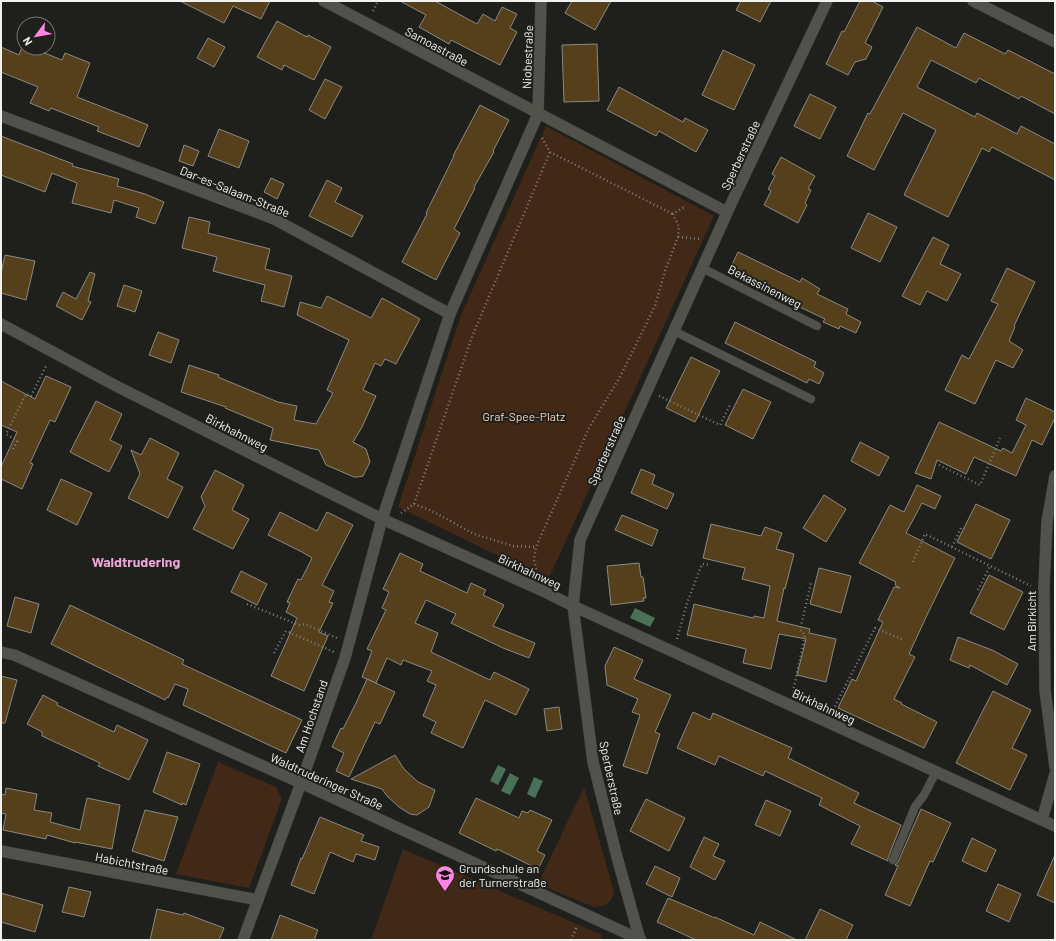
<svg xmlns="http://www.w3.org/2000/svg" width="1056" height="941" viewBox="0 0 1056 941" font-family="Barlow,sans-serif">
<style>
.green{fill:#422917}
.water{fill:#497158}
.building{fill:#55401b;stroke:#8a8884}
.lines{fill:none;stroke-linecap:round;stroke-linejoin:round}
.service-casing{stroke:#3c3c39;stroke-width:9}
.minor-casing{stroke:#3c3c39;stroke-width:12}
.tertiary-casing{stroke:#3c3c39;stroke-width:12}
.path{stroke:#7d7d7a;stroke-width:2.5;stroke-dasharray:1 3;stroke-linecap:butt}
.service{stroke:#52524d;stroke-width:8}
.minor{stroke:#52524d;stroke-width:11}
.tertiary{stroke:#52524d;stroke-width:11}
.labels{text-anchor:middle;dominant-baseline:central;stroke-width:4;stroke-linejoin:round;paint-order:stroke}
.street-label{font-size:12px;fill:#f1f1ef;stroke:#1f1f1b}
.park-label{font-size:12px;fill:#fbd4bc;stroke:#1f1f1b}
.poi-label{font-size:12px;fill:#f1f1ef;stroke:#1f1f1b;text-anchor:start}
.quarter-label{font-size:14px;font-weight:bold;fill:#e9a6d6;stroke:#1f1f1b}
</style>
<rect width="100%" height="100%" fill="#1f1f1b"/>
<g class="green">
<path d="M546,126L714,216L548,580L398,507L461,315Z"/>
<path d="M218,762L276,787L282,799L249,888L176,874Z"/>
<path d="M584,787L614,892C611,903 606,907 594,907L538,884Z"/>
<path d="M403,849L602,935L600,940H371Z"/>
</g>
<g class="water">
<path d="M635,608L655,618L650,627L630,618Z"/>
<path d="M498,765L506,769L498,785L490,781Z"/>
<path d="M510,773L519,778L510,795L501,791Z"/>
<path d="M534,777L543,781L535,798L527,794Z"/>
</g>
<g class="building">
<path d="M180,1H270L261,19L233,6L224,23Z"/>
<path d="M400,1H435L477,24L483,14L495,21L502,7L517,14L510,28L517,32L500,65L451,40L449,44L419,27L426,15Z"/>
<path d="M572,1H611L595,30L565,13Z"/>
<path d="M741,1H771L760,22L736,10Z"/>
<path d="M860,1H872L883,7L865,43L872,47L866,59L855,62L848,75L826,64L842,31L844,32Z"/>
<path d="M277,21L307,37L308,35L331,47L314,80L284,65L282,70L257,57Z"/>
<path d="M917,27L956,48L964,33L1005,54L1008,50L1055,74V114L1021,96L1019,99L979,78L976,83L931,60L917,87L975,117L977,113L1017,134L1021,126L1055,144V180L992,147L989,152L982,148L948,217L904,195L936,130L903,113L874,170L847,156L868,113L870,114Z"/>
<path d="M208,38L225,47L214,67L197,58Z"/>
<path d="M23,44L24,45V48H32L62,60L65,53L90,63L77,97L148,125L139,147L97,131L99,127L51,108L49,111L30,103L38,87L1,72V47L19,55Z"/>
<path d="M597,44L599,101L564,102L562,45Z"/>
<path d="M723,50L755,65L734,110L702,95Z"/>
<path d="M325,79L342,87L325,119L309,110Z"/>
<path d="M619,87L683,122L685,118L708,130L696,152L659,131L656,136L607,110Z"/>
<path d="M810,94L836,107L820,139L794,126Z"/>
<path d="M480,105L509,120L493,151L494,152L474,187L475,188L454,229L460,233L436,280L402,262L427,214L426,213L454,156H453Z"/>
<path d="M219,129L249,141L239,168L208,156Z"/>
<path d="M1,136L73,164L72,166L119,179L117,186L145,194L164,202L155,224L136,217L139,208L114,200L111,213L72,203L77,183L52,173L45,192L1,175Z"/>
<path d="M184,145L199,151L193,166L179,161Z"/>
<path d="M781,157L815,176L808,189L811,190L805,203L807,205L798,223L764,205L771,191L768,189L775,176L772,174Z"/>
<path d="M271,178L284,184L277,199L264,192Z"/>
<path d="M327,180L342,188L335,202L363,216L352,237L309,216Z"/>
<path d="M868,213L897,227L880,262L851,248Z"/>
<path d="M189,217L210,222L208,233L270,249L265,269L292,276L284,307L261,301L265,285L213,271L217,257L182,248Z"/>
<path d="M933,237L949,245L940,264L961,274L947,301L927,291L920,305L902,296Z"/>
<path d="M738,252L800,282L802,278L820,289L817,294L848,309L846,314L861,322L856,333L840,326L839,329L823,322L825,319L728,273Z"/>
<path d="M5,255L35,261L26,300L1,293V273Z"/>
<path d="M1007,268L1035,282L1014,326L1015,327L1009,341L1023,350L1013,368L996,360L975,404L945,390L962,355L969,359L998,304L991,301Z"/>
<path d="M90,272L95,274L88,301L91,302L82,320L56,306L63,292L76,299Z"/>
<path d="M124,285L142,291L135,312L117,306Z"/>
<path d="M327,296L371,318L382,298L420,319L396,364L385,359L381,366L375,363L363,390L376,396L362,427L353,442L366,449L370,462L363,476L358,477H354L326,465L319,450L270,440L273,428L225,408L226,407L181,392L189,365L219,375L218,377L278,402L297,406L294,420L316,424L333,393L327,390L349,340L297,315L300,302L321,308Z"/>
<path d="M735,322L816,362L814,367L824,373L819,384L809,379L807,383L725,343Z"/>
<path d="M158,332L179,340L171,363L149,355Z"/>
<path d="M691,357L720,371L695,422L666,408Z"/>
<path d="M46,376L71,387L55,422L50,420L30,463L33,464L22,489L1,479V467L17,432L1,425V381L35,399Z"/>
<path d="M743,389L771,402L753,439L725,425Z"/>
<path d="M1026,398L1055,412V418L1042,445L1032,440L1016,476L974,457L966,474L937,460L931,479L915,473L939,422L1001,451L1003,448L1012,453L1026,425L1016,420Z"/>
<path d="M96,401L122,414L110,440L122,446L109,472L70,452Z"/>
<path d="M150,438L179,453L167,479L183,487L168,518L128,498L140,474L131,450L141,455Z"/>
<path d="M860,442L889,457L879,476L851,461Z"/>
<path d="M641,469L655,475L652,484L674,494L667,509L631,493Z"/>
<path d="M215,470L244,485L232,510L249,519L233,549L193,529L205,506L201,497Z"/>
<path d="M61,479L92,493L77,525L47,510Z"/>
<path d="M917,485L941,496L935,509L922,503L906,533L955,558L928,613L909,654L915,657L894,699L902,703L901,704L937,722L924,748L838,708L852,679L856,681L883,622L878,620L894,587L900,588L895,585L896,582L859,563L890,505L904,512Z"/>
<path d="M824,495L846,509L826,542L803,528Z"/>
<path d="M976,504L1010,520L991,559L957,542Z"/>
<path d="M280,512L317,531L327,512L353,525L322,585L334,591L329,602L333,603L319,632L328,636L304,691L271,676L297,618L286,612L290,603L287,602L298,579L301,580L312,558L302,552L268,535Z"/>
<path d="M622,515L658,530L652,546L615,530Z"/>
<path d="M711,524L761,536L765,527L782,533L776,549L794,554L785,589L784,588L777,621L810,629L809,633L836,639L826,682L797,675L806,639L779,634L771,669L743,663L746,649L687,635L694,604L753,618L754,616L764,618L770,586L742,579L745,568L703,558Z"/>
<path d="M400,553L423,564L420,571L467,593L471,583L486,590L483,595L504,605L493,626L535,643L529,658L503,648L451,623L456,614L426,600L415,623L438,633L431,652L490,680L494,672L529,689L516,715L485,700L463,748L431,733L436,722L423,716L436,685L427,681L432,671L403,660L401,665L387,658L376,683L362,677L372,651L367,649L386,610L382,608L389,592L383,589Z"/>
<path d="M639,563L641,577H643L646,598H643L644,601L611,605L607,566Z"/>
<path d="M819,568L851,576L841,613L810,604Z"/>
<path d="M241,571L267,584L257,605L231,592Z"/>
<path d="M989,575L1023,592L1004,630L970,613Z"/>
<path d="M15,597L39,604L31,633L7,626Z"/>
<path d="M70,605L184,660L182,664L302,720L286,753L183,705L188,689L175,684L168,698L167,697L165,700L51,644Z"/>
<path d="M958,637L992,650L1018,664L1007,685L970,665L969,668L950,660Z"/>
<path d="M614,647L643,660L634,679L671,695L655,732L660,734L647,774L623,766L640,715L632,712L638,699L607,685L605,666Z"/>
<path d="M1,676L17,680L5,723H1Z"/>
<path d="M367,679L395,692L380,724L375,722L349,777L336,771L344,753L332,747L341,728L343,729L356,703Z"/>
<path d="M993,691L1031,710L1012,748L1027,755L1010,790L956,763Z"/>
<path d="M43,695L58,703L57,705L114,732L117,725L148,740L129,780L98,766L100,763L42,736V732L27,724Z"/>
<path d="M559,707L562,729L547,731L544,709Z"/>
<path d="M693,712L710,720L713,713L792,748L788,758L859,793L854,803L901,825L888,858V861L851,844L860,826L819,805L822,798L765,771L763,776L719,756L715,765L677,748Z"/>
<path d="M167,752L200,764L186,805L182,803V805L153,792Z"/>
<path d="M395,755L404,769L418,782L435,790L429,807L417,815L410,814L399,807L387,796L382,789L351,779Z"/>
<path d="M6,788L37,794L34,810L52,813L50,822L80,830L87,798L120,805L112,849L75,842V843L47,835L46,839L3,830L6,814L1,813V794L5,795Z"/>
<path d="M476,798L519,818L522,811L528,813L530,810L552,820L537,851L545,855L538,869L497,849L496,851L459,833Z"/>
<path d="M646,799L685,818L669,851L630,831Z"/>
<path d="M766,800L791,811L780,836L755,825Z"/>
<path d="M921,809L951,823L933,862L930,861L910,906L885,895L898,866L895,865L898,862Z"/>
<path d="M145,810L178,817L164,861L132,851Z"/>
<path d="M320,817L364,835L361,841L379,847L375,860L356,854L353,862L330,852L314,894L291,885L301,858L302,859Z"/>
<path d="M704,837L719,844L713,856L725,861L715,880L690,867Z"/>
<path d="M972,838L996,850L986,872L962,861Z"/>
<path d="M1055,855V903L1037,895Z"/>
<path d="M655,866L680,878L672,897L646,884Z"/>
<path d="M998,884L1021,894L1009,922L986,911Z"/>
<path d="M69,887L91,892L84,917L62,912Z"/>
<path d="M1,893L43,905L35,932L1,922Z"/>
<path d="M668,898L715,918V917L754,935L760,922L797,940H696L657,922Z"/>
<path d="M157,909L183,915L184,913L224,928L219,940H150Z"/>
<path d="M820,909L853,925L846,940H805Z"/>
<path d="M280,915L318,930L314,940H271Z"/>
</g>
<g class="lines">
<g class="service-casing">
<g id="service">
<path d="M702,268L817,326"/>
<path d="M674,331L811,399"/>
<path d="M893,860L915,807L924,795L936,772"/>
</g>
</g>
<g class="minor-casing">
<g id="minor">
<path d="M324,1L727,212"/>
<path d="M1,116L274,219L450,314"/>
<path d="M1,324L118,387L382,519L543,591L573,606L1055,826"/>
<path d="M1055,476L1047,522L1044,585L1045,690L1055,767"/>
<path d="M1,652L14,655L301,783L641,940"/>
<path d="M1042,820L1055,774"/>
<path d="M1,851L258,900"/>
<path d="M243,940L301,783L345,658L382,519L450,314L538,114L541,1"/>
<path d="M640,940L617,857L593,762L573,606L580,540L730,206L827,1"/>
</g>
</g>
<g class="tertiary-casing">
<path id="tertiary" d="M973,1L1055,42"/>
</g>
<g class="path">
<path d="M373,11L378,1"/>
<path d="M542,138L550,152L673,214"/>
<path d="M678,237L701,239"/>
<path d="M659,396L720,425L730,405"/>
<path d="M13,449L17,441L6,434L26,394L31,396L47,364"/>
<path d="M939,465L980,485L1000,438"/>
<path d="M414,504L432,511L474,534L513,546L536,547"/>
<path d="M401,513L414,504L472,337L550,152"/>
<path d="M952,547L961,528"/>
<path d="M913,562L925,534L1031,586"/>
<path d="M537,573L534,560L536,547L589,428L620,377L655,306L665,271L678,237L679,227L673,214L686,206"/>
<path d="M978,590L990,566"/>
<path d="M247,604L299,625L305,624L337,638"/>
<path d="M677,639L687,603L702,564L710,565"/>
<path d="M274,653L286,631L334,652"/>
<path d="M793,692L805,635L800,630L811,583"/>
<path d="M833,710L875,628L904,640"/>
<path d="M571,940L577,926"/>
</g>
<use href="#service" class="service"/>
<use href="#minor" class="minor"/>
<use href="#tertiary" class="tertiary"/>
</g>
<defs>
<g id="school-pin" transform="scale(1)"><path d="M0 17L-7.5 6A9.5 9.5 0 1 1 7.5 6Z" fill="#fe86e0" stroke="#1f1f1b"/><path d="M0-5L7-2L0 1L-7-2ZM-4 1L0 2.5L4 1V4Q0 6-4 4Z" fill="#111"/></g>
</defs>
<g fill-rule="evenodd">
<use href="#school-pin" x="445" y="875"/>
</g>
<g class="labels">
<g class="street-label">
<text transform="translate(437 46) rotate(28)">Samoastraße</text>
<text transform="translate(527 57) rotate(-88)">Niobestraße</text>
<text transform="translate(740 155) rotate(-65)">Sperberstraße</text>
<text transform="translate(235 191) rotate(22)">Dar-es-Salaam-Straße</text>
<text transform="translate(765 286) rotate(27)">Bekassinenweg</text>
<text transform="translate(237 432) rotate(27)">Birkhahnweg</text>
<text transform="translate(606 450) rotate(-66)">Sperberstraße</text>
<text transform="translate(530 571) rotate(25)">Birkhahnweg</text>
<text transform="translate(1031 621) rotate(-90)">Am Birkicht</text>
<text transform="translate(824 706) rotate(25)">Birkhahnweg</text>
<text transform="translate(311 716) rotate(-71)">Am Hochstand</text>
<text transform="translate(612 778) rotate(78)">Sperberstraße</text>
<text transform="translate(327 781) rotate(24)">Waldtruderinger Straße</text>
<text transform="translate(132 863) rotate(11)">Habichtstraße</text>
</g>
<g class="park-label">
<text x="524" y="416">Graf-Spee-Platz</text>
</g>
<g class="poi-label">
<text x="459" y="868">Grundschule an<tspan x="459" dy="14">der Turnerstraße</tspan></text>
</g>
<g class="quarter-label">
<text x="136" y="561">Waldtrudering</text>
</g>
</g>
<rect width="1056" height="941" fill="none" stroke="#f1f1ef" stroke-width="4"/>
<g transform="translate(36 36) rotate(238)"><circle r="19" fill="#1f1f1b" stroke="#737370"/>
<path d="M0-3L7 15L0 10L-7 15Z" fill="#fe86e0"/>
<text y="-6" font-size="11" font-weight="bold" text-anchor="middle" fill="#f1f1ef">N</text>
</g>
</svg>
